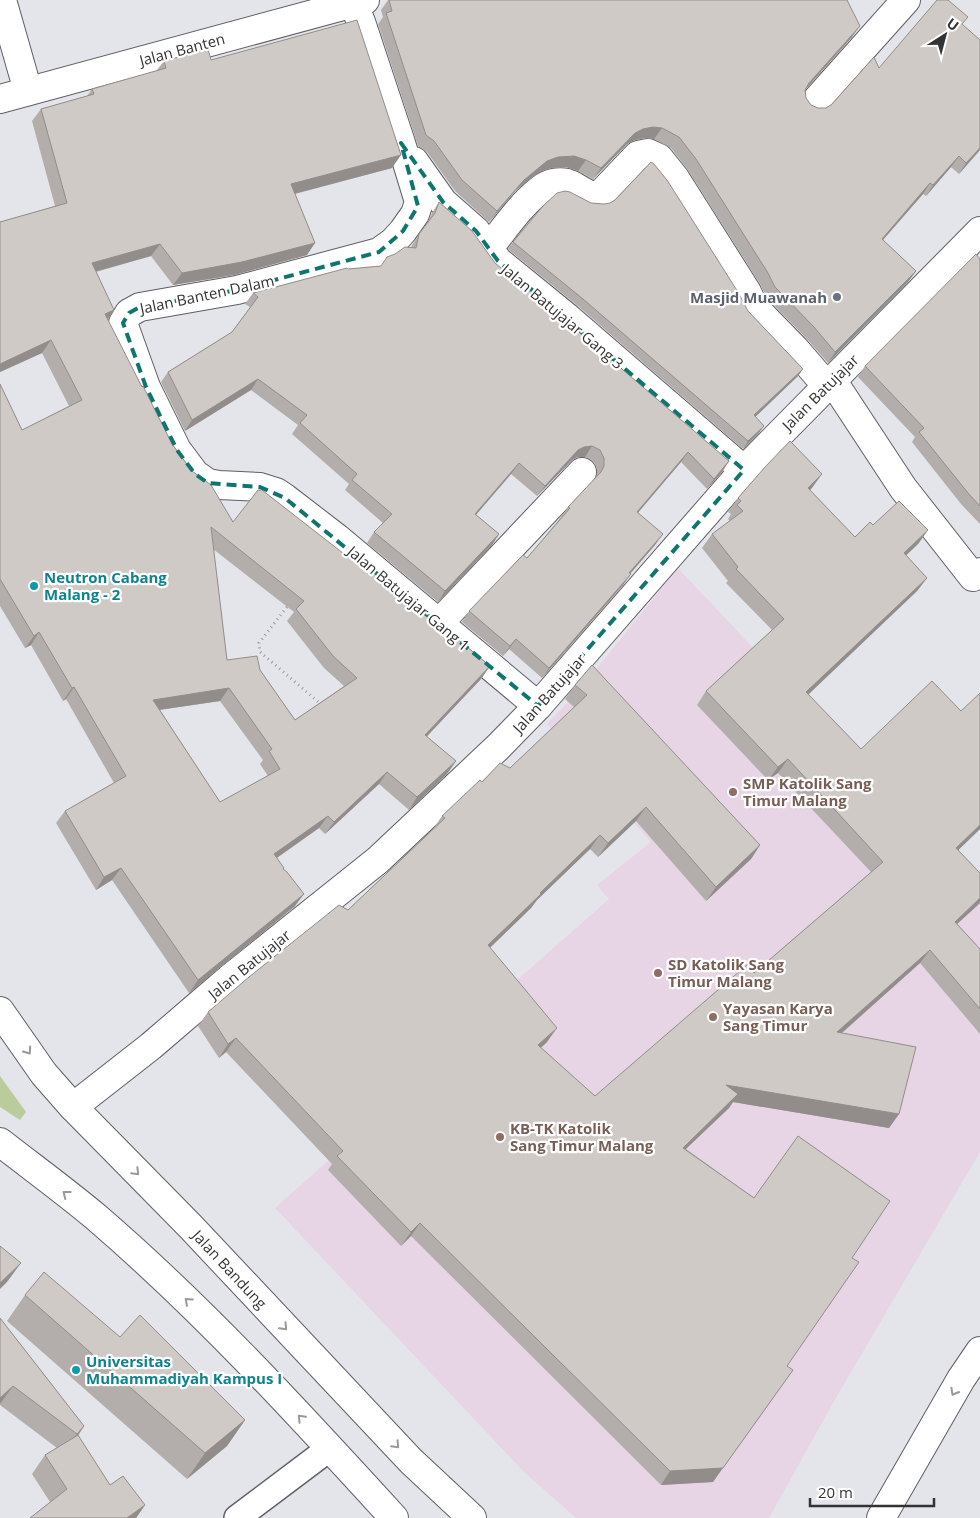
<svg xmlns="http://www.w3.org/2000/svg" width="980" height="1518" viewBox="0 0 980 1518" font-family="'Open Sans',sans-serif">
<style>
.education{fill:#e7d5e6}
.green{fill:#bacb9c}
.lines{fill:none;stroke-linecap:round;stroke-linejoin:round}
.lane-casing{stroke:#5f5f65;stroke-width:28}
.street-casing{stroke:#5f5f65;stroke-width:30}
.primary-casing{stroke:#5f5f65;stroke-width:30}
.path{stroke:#9a9a9f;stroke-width:3;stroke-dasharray:1 4;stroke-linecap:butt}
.lane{stroke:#fff;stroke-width:25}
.street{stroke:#fff;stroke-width:28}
.primary{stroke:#fff;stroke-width:28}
.wall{fill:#b3aeab;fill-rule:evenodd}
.shaded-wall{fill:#928d8b}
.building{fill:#d0cac7;stroke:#928d8b;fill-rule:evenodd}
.oneway{stroke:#99999a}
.marked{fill:none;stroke:#0f766e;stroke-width:4;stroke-dasharray:10 6;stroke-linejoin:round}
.worship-dot{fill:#6b7280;stroke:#fff;stroke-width:2}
.culture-dot{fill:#0f9aa8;stroke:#fff;stroke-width:2}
.education-dot{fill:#8d6e63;stroke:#fff;stroke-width:2}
.labels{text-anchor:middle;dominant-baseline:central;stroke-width:4.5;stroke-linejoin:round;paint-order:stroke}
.street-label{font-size:15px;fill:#333335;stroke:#fff}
.worship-label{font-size:15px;font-weight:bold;fill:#5b616d;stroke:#fff;text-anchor:end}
.culture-label{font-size:15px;font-weight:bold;fill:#0d838f;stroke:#fff;text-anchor:start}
.education-label{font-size:15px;font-weight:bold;fill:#785e54;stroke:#fff;text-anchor:start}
</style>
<rect width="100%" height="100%" fill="#e4e5eb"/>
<path class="education" d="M678,568L980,888V1152L833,1403L769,1518H576L524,1472L275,1208L434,1066L507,989L609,899L597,885L651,842L547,724L582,687Z"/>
<path class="green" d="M0,1076L26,1112L20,1120L0,1107Z"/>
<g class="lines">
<g class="lane-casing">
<path id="lane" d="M237,1518L330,1448"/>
</g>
<g class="street-casing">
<g id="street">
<path d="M2,0L28,91"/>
<path d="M352,0L361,22L401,143L419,202L415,214L403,231L393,242L379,252L237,290L140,307L129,313L123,323L146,387L177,450L195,474L208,483L219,485L260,487L276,492L285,498L337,538L538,706"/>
<path d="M0,99L365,0"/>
<path d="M813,104L906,0"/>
<path d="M414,161L443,202L476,231L498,261L568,318L744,470"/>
<path d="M489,248C505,228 521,204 541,189C548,183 558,181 567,183C578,186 586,197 599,196L638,155L648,153L659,158L675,178L747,292L754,307L795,349L826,385"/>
<path d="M832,380L903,488L973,577L980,572"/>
<path d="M439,623L582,472"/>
<path d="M73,1107L151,1046L229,979L378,860L498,747L538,706L744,470L980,231"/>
</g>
</g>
<g class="primary-casing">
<g id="primary">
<path d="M0,1011L44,1074L73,1107L191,1227L411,1461L472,1518"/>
<path d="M0,1142C32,1167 65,1191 96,1217C203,1309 299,1414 394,1518"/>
<path d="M881,1518L961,1379L980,1351"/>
</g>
</g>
<path class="path" d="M290,603L259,643L260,652L323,706"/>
<use href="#lane" class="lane"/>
<use href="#street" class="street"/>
<use href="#primary" class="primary"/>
</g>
<g class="wall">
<path d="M388,0H847L852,37L807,88L805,90L806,98L811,105L818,108H826L832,104L879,68L962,25L980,40V150L959,174L951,167L926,196L923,194L883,240L916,271L908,282L828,363L806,338L767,298L760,284L688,170L671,148L654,139L645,138L635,140L627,144L593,179L578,171L566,167L551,168L539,172L516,190L489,222L455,191L427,152L418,146L378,24L383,17L381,10Z"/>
<path d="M211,60L392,168L295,194L307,255L234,275L173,285L151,256L96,272L114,310L107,320L172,444L192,471L233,522L348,557L490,666L481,679L426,736L456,761L447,774L409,810L379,784L325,834L319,828L277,858L283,869L295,906L189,993L112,880L96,890L56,823L65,811L114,783L66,699L63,701L31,645L25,648L0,606V384L22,430L69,406L42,353L0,372V222L55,206L32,121L41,109L87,96L92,89L156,71L164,61ZM213,549L294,612L287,621L324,668L344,686L295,720L260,670L227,660ZM220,701L263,760L260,764L268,776L220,802L160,710Z"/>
<path d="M439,202L495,263L729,461L722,472L707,489L681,462L638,513L655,545L630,574L623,585L542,678L509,649L503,656L462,622L469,611L527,558L561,517L568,507L597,476V468L592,460L585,457H577L571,461L537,496L511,474L476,515L499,534L492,545L438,602L367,543L374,532L383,523L345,490L349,484L292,434L298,425L251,390L185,431L161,382L168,372L232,332L250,307L245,304L253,293L348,269L381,266L411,248L412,245L428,222L432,213Z"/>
<path d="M513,242L748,311L803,369L798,376L755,417L759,433L743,449L578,306L509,250L508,249Z"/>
<path d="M980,259V524L961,504L912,442L915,437L858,377L865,366Z"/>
<path d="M812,488L810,490L855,537L873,525L928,530L918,544L906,555L927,578L917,591L808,695L861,749L980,829L958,850L980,873V903L957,924L980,949V1034L920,963L842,1033L899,1114L889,1128L733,1102L729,1108L686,1149L754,1198L852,1258L787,1366L713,1482L661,1485L411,1236L401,1246L328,1170L332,1164L226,1052L219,1058L198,1026L208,1012L348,910L433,829L442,816L482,782L510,768L574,707L565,699L575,685L760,845L751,859L706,901L636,821L598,857L590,849L537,900L531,908L490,948L547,1042L541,1048L595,1096L754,973L871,872L778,773L768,780L697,705L706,691L772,630L726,583L728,581L702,548L712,534L730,521L728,519L731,514L728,512L738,498Z"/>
<path d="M25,1295L245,1420L227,1446L187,1479L7,1321Z"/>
<path d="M0,1318L84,1426L78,1436L110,1485L145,1505L136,1518H30L50,1502L32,1474L45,1455L57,1448L0,1405Z"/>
</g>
<g class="shaded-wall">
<path d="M860,26L852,37L801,94L809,83Z"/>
<path d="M653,127L662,128L654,139L645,138L635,140L627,144L593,179L601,168L635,133L643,129Z"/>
<path d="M980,148V150L959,174L966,163Z"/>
<path d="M401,155L392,168L282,197L291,184Z"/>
<path d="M574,156L586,160L578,171L566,167L551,168L539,172L516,190L489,222L497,211L524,180L547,161L558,157Z"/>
<path d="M959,156L951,167L926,196L933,185Z"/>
<path d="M930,183L923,194L874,250L882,239Z"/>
<path d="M315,243L307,255L234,275L173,285L182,273Z"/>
<path d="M160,244L151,256L83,275L92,263Z"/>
<path d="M916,271L908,282L828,363L835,352Z"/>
<path d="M114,310L105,323V314Z"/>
<path d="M51,340L42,353L0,372V364Z"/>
<path d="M803,369L798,376L749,423L754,415Z"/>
<path d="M258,379L251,390L185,431L192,420Z"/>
<path d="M764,426L759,433L743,449L748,441Z"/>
<path d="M592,446L585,457H577L571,461L537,496L545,486L578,450L584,447Z"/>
<path d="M688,452L681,462L629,523L637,512Z"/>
<path d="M729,461L722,472L707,489L714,479Z"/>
<path d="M519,463L511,474L468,524L475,514Z"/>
<path d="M822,474L812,488L798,501L808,488Z"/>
<path d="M928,530L918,544L894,567L904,553Z"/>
<path d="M499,534L492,545L438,602L445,591Z"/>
<path d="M663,534L655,545L622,583L629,573Z"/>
<path d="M631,574L623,585L542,678L549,668Z"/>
<path d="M927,578L917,591L796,706L806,692Z"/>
<path d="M39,632L31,645L25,648L34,636Z"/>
<path d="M516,639L509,649L503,656L510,646Z"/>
<path d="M490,666L481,679L416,748L425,735Z"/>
<path d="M74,687L66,699L63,701L72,688Z"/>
<path d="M229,688L220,701L144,712L153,700Z"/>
<path d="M788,759L778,773L768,780L778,767Z"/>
<path d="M456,761L447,774L409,810L417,797Z"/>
<path d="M387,772L379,784L325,834L334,822Z"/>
<path d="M646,807L636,821L598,857L608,843Z"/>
<path d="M328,816L319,828L265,866L274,854Z"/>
<path d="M980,825V829L946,862L956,848Z"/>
<path d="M600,835L590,849L537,900L531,908L478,959L488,945L540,893Z"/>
<path d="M760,845L751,859L706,901L716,887Z"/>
<path d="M121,868L112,880L96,890L104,877Z"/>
<path d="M304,894L295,906L189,993L198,980Z"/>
<path d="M980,898V903L945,935L955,922Z"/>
<path d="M930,950L920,963L827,1046L837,1032Z"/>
<path d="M557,1028L547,1042L528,1059L538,1045Z"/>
<path d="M236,1038L226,1052L219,1058L228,1044Z"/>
<path d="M726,1085L899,1114L889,1128L733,1102L729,1108L673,1161Z"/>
<path d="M420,1223L411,1236L401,1246L411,1232Z"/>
<path d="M21,1263L7,1282L0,1289V1283Z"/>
<path d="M793,1370L713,1482L661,1485L670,1471Z"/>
<path d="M13,1386L0,1404V1398Z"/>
<path d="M245,1420L227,1446L187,1479L205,1453Z"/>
<path d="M84,1426L71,1445L63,1453L77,1434Z"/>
<path d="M145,1505L136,1518H127Z"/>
</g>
<g class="building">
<path d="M389,0H847L860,26L809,83L805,90L806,98L811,105L818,108H826L832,104L874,57L879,68L937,0H948L968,17L962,24L980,40V148L966,163L959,156L933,185L930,183L882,239L916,271L835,352L814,327L775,287L768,273L696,159L679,137L662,128L653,127L643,129L635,133L601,168L586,160L574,156L558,157L547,161L524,180L497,211L462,180L434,141L426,135L386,13L392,11Z"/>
<path d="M357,20L401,155L291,184L315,243L242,262L182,273L160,244L92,263L114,310L105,314L142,387L143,386L172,444L192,471L211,485L233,522L258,490H262L348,557L353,552L490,666L425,735L456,761L417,797L387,772L334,822L328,816L274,854L284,868L283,869L287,872L304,894L198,980L121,868L104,877L65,811L126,776L74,687L72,688L39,632L34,636L0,579V384L22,430L82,400L51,340L0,364V222L67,203L41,109L94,94L92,89L166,68L164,61L208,49L211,60ZM211,527L304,601L296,609L333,656L357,678L295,720L260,670L257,656L227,660ZM229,688L272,749L269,751L280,769L220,802L153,700Z"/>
<path d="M651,162L654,164L667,180L738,292L748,311L803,369L754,415L764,426L748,441L583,299L513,242L543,206L557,193L565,191L570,192L591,203L604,204L610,203L615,200Z"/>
<path d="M439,202L472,231L495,263L565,320L729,461L714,479L688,452L637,512L663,534L629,573L631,574L549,668L516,639L510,646L469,611L523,555L527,558L570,508L568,507L601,472L604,466V458L600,450L592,446L584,447L578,450L545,486L519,463L475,514L499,534L445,591L374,532L392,514L352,480L357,474L300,423L307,415L258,379L192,420L168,372L232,332L258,297L253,293L347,268L348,269L381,266L387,257L395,254L405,247L416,248L419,234L435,213Z"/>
<path d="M976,254L980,259V506L968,493L919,432L924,428L865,366Z"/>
<path d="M790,441L822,474L808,488L855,537L870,522L873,525L899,501L928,530L904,553L927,578L806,692L861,749L932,681L961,711L980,693V825L956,848L980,873V898L955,922L980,949V1009L930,950L837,1032L916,1047L899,1114L726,1085L738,1094L683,1148L754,1198L798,1136L890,1201L852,1258L859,1262L787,1366L793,1370L723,1468L670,1471L420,1223L411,1232L337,1156L343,1151L236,1038L228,1044L208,1012L249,977L339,905L348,910L445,818L442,816L480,780L482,782L500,763L510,768L587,695L575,685L592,665L760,845L716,887L646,807L608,843L600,835L540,893L541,894L488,945L557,1028L538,1045L595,1096L748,964L754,973L883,862L788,759L778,767L706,691L784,619L736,569L738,567L712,534L743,511L737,505L741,501L738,498L765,467Z"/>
<path d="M0,1246L21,1263L0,1283Z"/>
<path d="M44,1272L120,1337L140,1315L245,1420L205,1453L25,1295Z"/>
<path d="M0,1318L84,1426L77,1434L13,1386L0,1398Z"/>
<path d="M78,1435L110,1485L123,1476L145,1505L127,1518H30L67,1489L45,1455Z"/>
</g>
<defs><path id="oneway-chevron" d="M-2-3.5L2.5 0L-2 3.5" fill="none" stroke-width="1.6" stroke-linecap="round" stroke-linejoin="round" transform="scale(1.25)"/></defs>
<g class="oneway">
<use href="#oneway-chevron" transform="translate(28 1051) rotate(55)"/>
<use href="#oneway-chevron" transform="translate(136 1172) rotate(45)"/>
<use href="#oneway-chevron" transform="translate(66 1194) rotate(-142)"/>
<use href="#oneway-chevron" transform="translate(188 1301) rotate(-138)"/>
<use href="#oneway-chevron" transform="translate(284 1327) rotate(47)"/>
<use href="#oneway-chevron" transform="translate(954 1392) rotate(120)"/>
<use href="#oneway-chevron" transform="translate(301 1418) rotate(-134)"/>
<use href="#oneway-chevron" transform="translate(396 1445) rotate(47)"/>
</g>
<path class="marked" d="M401,143L443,202L476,231L498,261L744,470L538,706L285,498L260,487L208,483L195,474L177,450L146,387L123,323L129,313L140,307L237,290L379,252L403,231L418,206Z"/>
<circle class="worship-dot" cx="837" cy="297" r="5"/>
<g class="culture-dot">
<circle cx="34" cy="586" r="5"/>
<circle cx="76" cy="1370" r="5"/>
</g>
<g class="education-dot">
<circle cx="733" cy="792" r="5"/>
<circle cx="658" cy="973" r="5"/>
<circle cx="713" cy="1017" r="5"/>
<circle cx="500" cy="1137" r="5"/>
</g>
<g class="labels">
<g class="street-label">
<text transform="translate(182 49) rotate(-15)">Jalan Banten</text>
<text transform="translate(207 294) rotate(-12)">Jalan Banten Dalam</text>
<text transform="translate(563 316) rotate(40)">Jalan Batujajar Gang 3</text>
<text transform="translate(820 392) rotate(-45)">Jalan Batujajar</text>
<text transform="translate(409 598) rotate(40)">Jalan Batujajar Gang 1</text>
<text transform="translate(549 693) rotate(-48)">Jalan Batujajar</text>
<text transform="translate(249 964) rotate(-39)">Jalan Batujajar</text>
<text transform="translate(230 1269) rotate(47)">Jalan Bandung</text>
</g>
<g class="worship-label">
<text x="827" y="297">Masjid Muawanah</text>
</g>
<g class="culture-label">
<text x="44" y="577">Neutron Cabang<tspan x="44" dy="17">Malang - 2</tspan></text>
<text x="86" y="1361">Universitas<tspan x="86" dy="17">Muhammadiyah Kampus I</tspan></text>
</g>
<g class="education-label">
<text x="743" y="783">SMP Katolik Sang<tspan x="743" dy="17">Timur Malang</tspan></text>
<text x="668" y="964">SD Katolik Sang<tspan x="668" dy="17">Timur Malang</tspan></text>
<text x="723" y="1008">Yayasan Karya<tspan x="723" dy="17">Sang Timur</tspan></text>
<text x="510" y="1128">KB-TK Katolik<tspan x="510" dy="17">Sang Timur Malang</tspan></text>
</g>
</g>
<g transform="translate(945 35) rotate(36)" stroke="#ffffff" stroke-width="4" paint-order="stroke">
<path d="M0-4L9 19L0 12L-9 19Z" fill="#333335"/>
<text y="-8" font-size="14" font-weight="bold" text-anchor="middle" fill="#333335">U</text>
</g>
<path d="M810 1498v8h124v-8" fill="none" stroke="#333335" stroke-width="2.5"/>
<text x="818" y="1498" font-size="15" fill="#333335" stroke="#ffffff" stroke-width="4" paint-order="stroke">20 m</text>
</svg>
